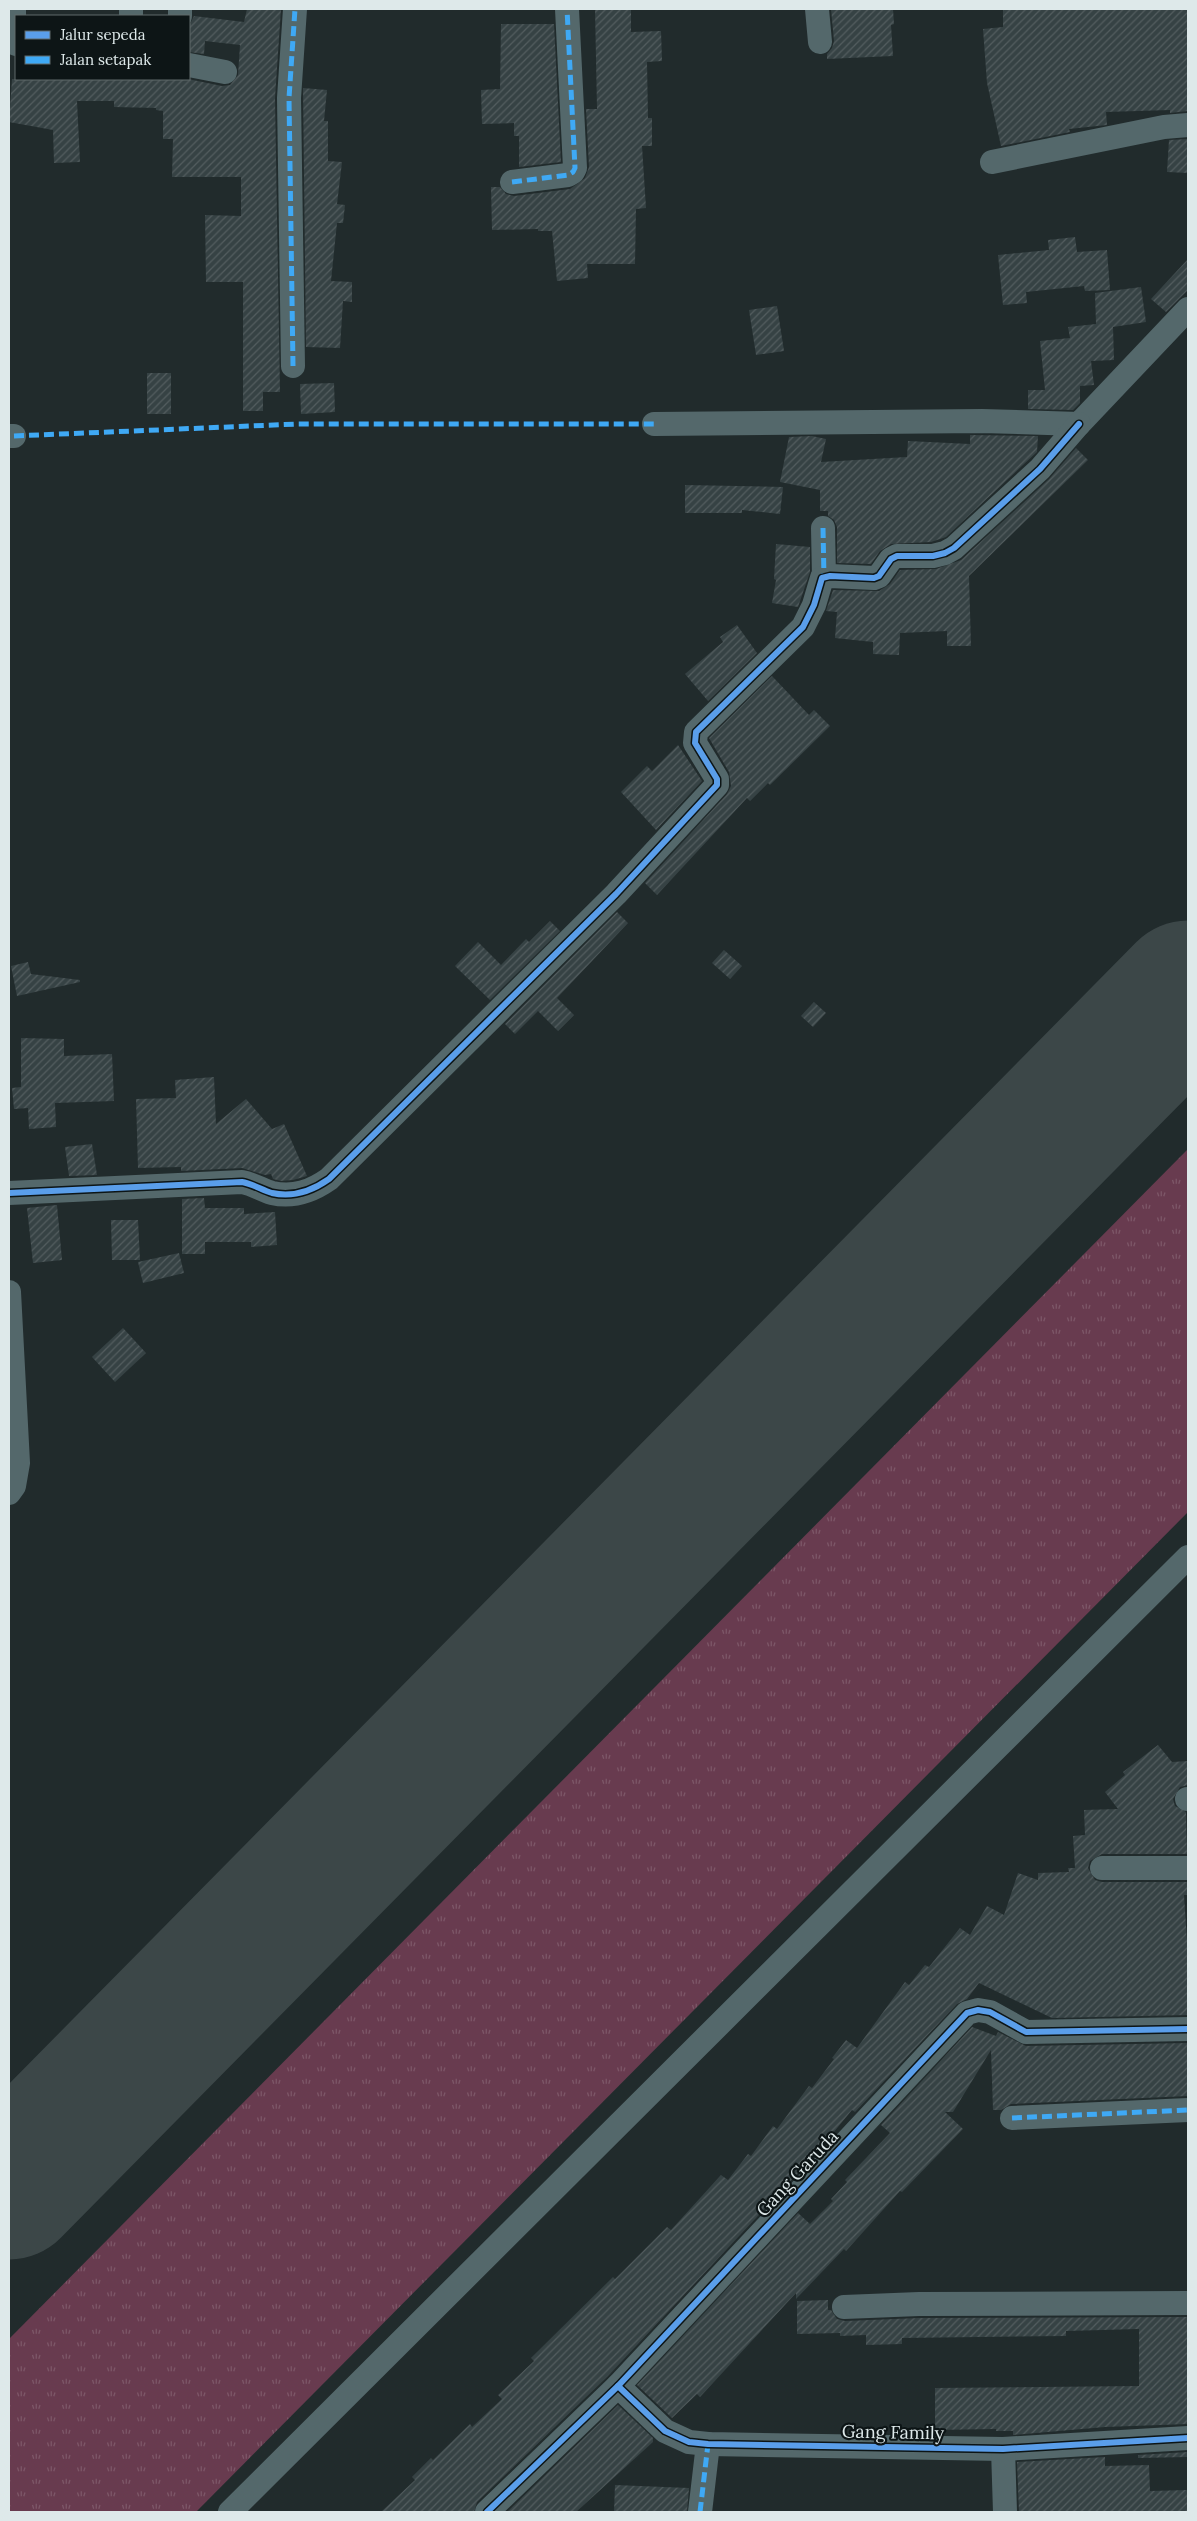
<svg xmlns="http://www.w3.org/2000/svg" width="1197" height="2521" viewBox="0 0 1197 2521" font-family="Lora,serif">
<style>
.grass{fill:url(#grass-tufts)}
.lines{fill:none;stroke-linecap:round;stroke-linejoin:round}
.runway{stroke:#3c4748;stroke-width:145}
.building{fill:url(#building-hatch)}
.minor{stroke:#54686b;stroke-width:24}
.quiet{stroke:#3fa9f5;stroke-width:5;stroke-dasharray:10 5;stroke-linecap:butt}
.cycleway-casing{stroke:#0d1516;stroke-width:9}
.cycleway{stroke:#5a9eea;stroke-width:6}
.labels{text-anchor:middle;dominant-baseline:central;stroke-width:4.5;stroke-linejoin:round;paint-order:stroke}
.street-label{font-size:18px;fill:#dee9ea;stroke:#0d1516}
</style>
<defs>
<pattern id="grass-tufts" width="24" height="20" patternUnits="userSpaceOnUse" patternTransform="scale(1.25)"><rect width="24" height="20" fill="#683b4f"/><path d="M3 7l-1-3M5 7V3M7 7l1-3M15 17l-1-3M17 17v-4M19 17l1-3" fill="none" stroke="#7d5768"/></pattern>
<pattern id="building-hatch" width="6" height="6" patternUnits="userSpaceOnUse" patternTransform="scale(1.25)"><rect width="6" height="6" fill="#364244"/><path d="M-1 1l2-2M0 6l6-6M5 7l2-2" fill="none" stroke="#535d5f"/></pattern>
</defs>
<rect width="100%" height="100%" fill="#212b2c"/>
<path class="grass" d="M1188,1149V1512L196,2512H9V2339Z"/>
<g class="lines">
<path class="runway" d="M9,2187L1188,993"/>
</g>
<g class="building">
<path d="M247,9H281L275,98L280,392H263V411H243V282H206L205,215L241,216V177H172L173,139H163V111L156,110V108L114,107V101H77L80,162L54,163L53,130L9,122L12,79H188L222,86L230,85L238,75L240,45L205,41L204,54L189,52V26L194,16L244,22Z"/>
<path d="M595,9H631V32L661,31L662,61L647,62L648,118H652V146H642L646,208L636,209L635,264H587L588,278L557,281L552,231H538V229L492,230L491,187H500L506,194L514,196L570,189L585,178L589,167L586,109H597Z"/>
<path d="M831,9H893L894,24L891,25L893,56L827,59V54L832,48L834,41Z"/>
<path d="M1003,9H1188V111L1170,113V110L1106,112L1107,125L1069,129L1070,132L1001,146L987,83L983,29L1003,27Z"/>
<path d="M501,24H554L561,162L519,167V136H514V123L482,124L481,90L500,89Z"/>
<path d="M303,88L327,90L324,121H328V161L342,162L337,204L345,205L343,223H337L331,281L352,282V302L343,301L340,348L306,347Z"/>
<path d="M1188,139V173L1167,172L1169,140Z"/>
<path d="M1075,237L1077,252L1107,250L1110,290L1085,291L1084,286L1026,292L1027,303L1003,305L998,255L1049,250L1048,240Z"/>
<path d="M1188,259V290L1166,312L1151,299Z"/>
<path d="M1141,287L1146,322L1113,327L1114,360L1091,361L1094,385L1080,386V403L1073,410L1028,409V390H1045L1040,341L1070,338L1068,327L1096,324L1095,293Z"/>
<path d="M777,306L784,351L756,355L749,310Z"/>
<rect x="147" y="373" width="24" height="41"/>
<path d="M334,383L335,412L301,414L300,384Z"/>
<path d="M970,435L1038,436L1037,452L946,537L931,542L891,544L880,551L871,564L837,563V527L834,520L828,516V511H820V490L780,482L789,437L812,436L826,439L821,462L907,457L908,441L970,444Z"/>
<path d="M1076,448L1088,460L969,576L971,646H947V631L900,633L899,655L873,654V642L835,638L837,612L826,611L833,590L879,591L890,584L900,570L936,569L961,560L1049,479Z"/>
<path d="M685,485L783,487L780,514L742,510V513H685Z"/>
<path d="M776,544L810,547V572L798,607L772,603L776,580L774,579Z"/>
<path d="M737,625L757,653L708,701L685,674L723,642L720,637Z"/>
<path d="M772,676L809,715L814,710L830,726L770,785L768,783L750,801L747,798L657,895L645,883L727,794L731,786L729,772L709,738Z"/>
<path d="M678,745L702,781L656,830L621,792L647,766L652,771Z"/>
<path d="M617,912L628,923L557,998L574,1015L558,1031L538,1011L515,1034L505,1024Z"/>
<path d="M550,921L560,931L490,1000L455,966L478,942L501,965L526,939L529,942Z"/>
<path d="M724,950L742,966L730,979L712,963Z"/>
<path d="M28,962L31,974L80,980V982L17,996L11,966Z"/>
<path d="M814,1002L826,1013L813,1027L801,1016Z"/>
<path d="M21,1038L64,1039V1056L112,1054L114,1101L55,1103L56,1127L29,1129L28,1108L14,1109L12,1088L21,1087Z"/>
<path d="M214,1077L216,1124L246,1099L272,1129L284,1124L307,1176L293,1180L281,1181L273,1179L271,1174L265,1175L242,1168L181,1171V1167L138,1168L136,1099L176,1098L175,1080Z"/>
<path d="M92,1144L97,1175L69,1176L65,1147Z"/>
<path d="M204,1198L205,1208H244V1214L275,1212L277,1245L251,1247V1242H205V1254H182V1199Z"/>
<path d="M57,1205L62,1260L33,1263L27,1208Z"/>
<path d="M111,1220H138L140,1260H112Z"/>
<path d="M179,1253L184,1273L143,1283L138,1262Z"/>
<path d="M123,1328L146,1353L115,1382L92,1357Z"/>
<path d="M1158,1745L1172,1762L1188,1761V1785L1180,1787L1173,1799L1175,1806L1186,1812L1187,1854H1102L1090,1861L1088,1868L1095,1880L1102,1882H1188V1895H1184L1188,1957V2015L1052,2018L979,1983L967,1999L957,2004L855,2112L852,2110L814,2156L608,2376L477,2502L474,2512H381L415,2480L412,2477L431,2458L433,2460L470,2424L472,2427L502,2399L498,2395L534,2361L531,2358L613,2277L615,2279L667,2227L671,2230L721,2175L728,2180L748,2154L751,2156L773,2126L777,2129L809,2086L812,2088L834,2059L832,2058L846,2040L857,2048L905,1982L909,1985L925,1965L929,1967L960,1928L970,1935L987,1906L1004,1915L1018,1873L1038,1880V1873L1069,1872L1068,1868H1075L1073,1836L1085,1835L1084,1810L1118,1809L1105,1792L1125,1775L1123,1772Z"/>
<path d="M972,2027L996,2036L998,2032L1026,2046L1188,2043V2096L1011,2104L1001,2110H993L991,2050L953,2112H945L963,2129L902,2192L900,2191L846,2251L844,2249L796,2299V2293L700,2397L697,2394L672,2418L637,2385L798,2213L810,2224L833,2201L831,2199L847,2182L845,2180L890,2133L881,2125Z"/>
<path d="M828,2300V2310H831L837,2319L845,2321L919,2318L1188,2317V2424L1105,2427L1013,2435V2431H996V2429L935,2430V2388L1139,2386V2329L1066,2331V2336L902,2338V2344L866,2345V2335L840,2336V2333L797,2334V2301Z"/>
<path d="M618,2405L653,2438V2442L576,2512H507Z"/>
<path d="M1188,2452V2457L1138,2458V2455Z"/>
<path d="M1105,2457V2466L1149,2465L1150,2491L1188,2490V2512H1019L1017,2462Z"/>
<path d="M615,2485L689,2488L687,2512H614Z"/>
</g>
<g class="lines">
<g class="minor">
<path d="M14,9V39L16,44"/>
<path d="M131,9V14"/>
<path d="M180,9V16"/>
<path d="M817,9L820,42"/>
<path d="M189,65L225,72"/>
<path d="M992,162L1164,127L1188,125"/>
<path d="M512,182L568,175L573,172L575,168L567,9"/>
<path d="M293,366L289,98L295,9"/>
<path d="M654,424L982,421L1079,424L1188,309"/>
<path d="M9,436H14"/>
<path d="M823,528L824,578"/>
<path d="M9,1193L242,1182C253,1184 262,1190 272,1193C294,1198 312,1191 329,1179L616,894L717,785V779L695,743L696,732L803,627L814,605L822,578L830,576L874,578L879,576L891,559L897,556H933L945,553L954,548L1040,469L1079,424"/>
<path d="M9,1292L18,1463L14,1486L9,1493"/>
<path d="M1187,1799H1188"/>
<path d="M1102,1868H1188"/>
<path d="M1012,2118L1188,2110"/>
<path d="M844,2307L919,2304L1188,2303"/>
<path d="M618,2386L665,2431L689,2442L708,2444L1003,2449L1188,2438"/>
<path d="M1003,2449L1005,2512"/>
<path d="M230,2512L1188,1557"/>
<path d="M487,2512L618,2386L967,2013L978,2010L990,2012L1026,2032L1188,2029"/>
<path d="M700,2512L708,2444"/>
</g>
<g class="quiet">
<path d="M512,182L568,175L573,172L575,168L567,9"/>
<path d="M293,366L289,98L295,9"/>
<path d="M14,436L298,424H654"/>
<path d="M823,528L824,578"/>
<path d="M1012,2118L1188,2110"/>
<path d="M700,2512L708,2444"/>
</g>
<g class="cycleway-casing">
<g id="cycleway">
<path d="M9,1193L242,1182C253,1184 262,1190 272,1193C294,1198 312,1191 329,1179L616,894L717,785V779L695,743L696,732L803,627L814,605L822,578L830,576L874,578L879,576L891,559L897,556H933L945,553L954,548L1040,469L1079,424"/>
<path d="M618,2386L665,2431L689,2442L708,2444L1003,2449L1188,2438"/>
<path d="M487,2512L618,2386L967,2013L978,2010L990,2012L1026,2032L1188,2029"/>
</g>
</g>
<use href="#cycleway" class="cycleway"/>
</g>
<g class="labels">
<g class="street-label">
<text transform="translate(797 2173) rotate(-47)">Gang Garuda</text>
<text transform="translate(893 2432) rotate(1)">Gang Family</text>
</g>
</g>
<rect width="1197" height="2521" fill="none" stroke="#dee9ea" stroke-width="20"/>
<rect x="15" y="15" width="175" height="65" fill="#0d1516" stroke="#616a6b"/>
<rect x="25" y="31" width="25" height="8" fill="#5a9eea" stroke="#616a6b"/>
<text x="60" y="40" font-size="15" fill="#dee9ea">Jalur sepeda</text>
<rect x="25" y="56" width="25" height="8" fill="#3fa9f5" stroke="#616a6b"/>
<text x="60" y="65" font-size="15" fill="#dee9ea">Jalan setapak</text>
</svg>
